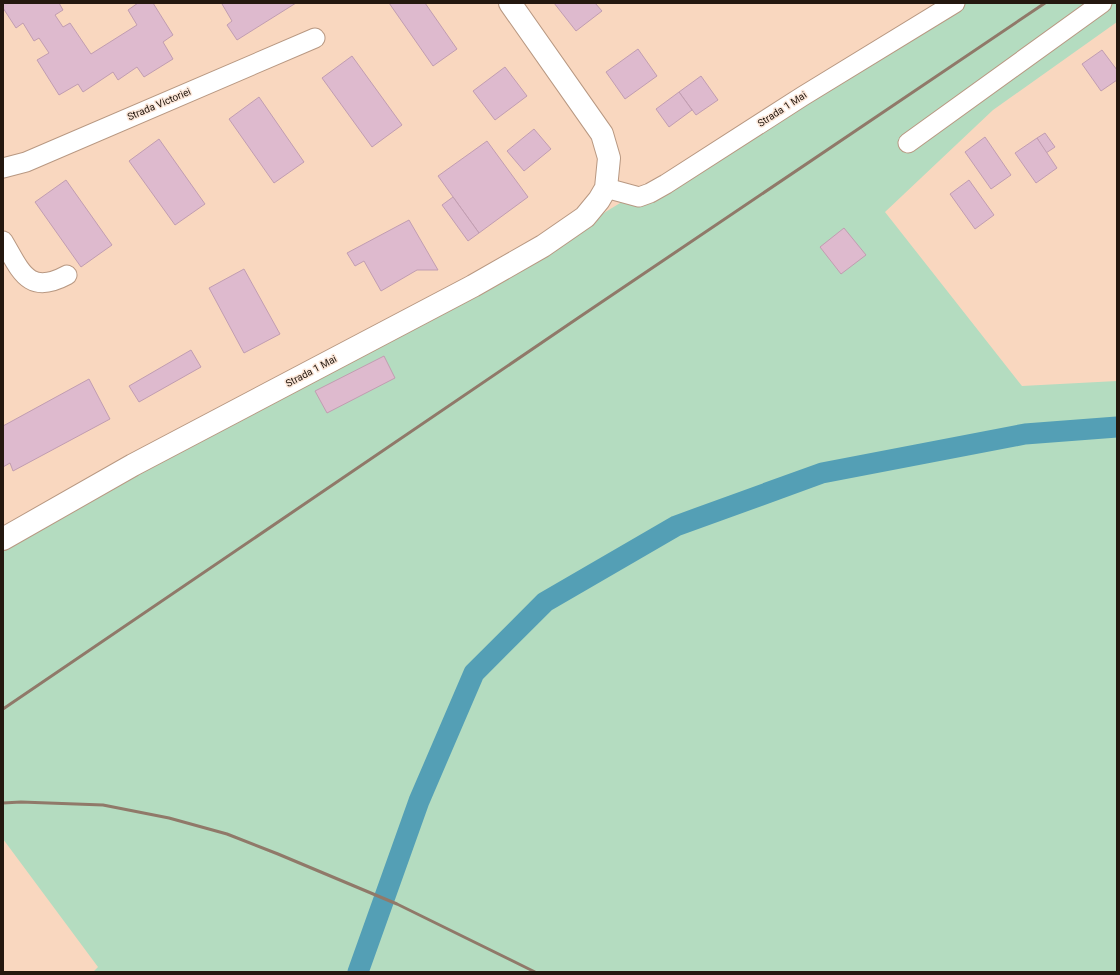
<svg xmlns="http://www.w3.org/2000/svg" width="1120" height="975" viewBox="0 0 1120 975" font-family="Roboto,sans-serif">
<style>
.green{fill:#b4dcc0}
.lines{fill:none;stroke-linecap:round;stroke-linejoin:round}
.canal{stroke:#549fb5;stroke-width:21}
.building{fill:#debace;stroke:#c19db1}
.minor-casing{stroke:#b89882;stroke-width:21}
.secondary-casing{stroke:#b89882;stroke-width:24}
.minor{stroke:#fff;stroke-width:19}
.secondary{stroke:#fff;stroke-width:22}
.rail{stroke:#907969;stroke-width:3}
.labels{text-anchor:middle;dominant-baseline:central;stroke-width:3;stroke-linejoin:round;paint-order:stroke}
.street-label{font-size:10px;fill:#24180f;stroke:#fce7d9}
</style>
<rect width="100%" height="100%" fill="#f9d7bf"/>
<path class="green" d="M951,3H1117V22L993,110L885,212L1022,386L1117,381V972H93L98,967L3,839V551L19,540L218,429L504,280L607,211Z"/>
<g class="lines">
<path class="canal" d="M358,972L419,801L474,673L545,602L676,526L822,473L1025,434L1117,427"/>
</g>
<g class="building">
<path d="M3,3H59L63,10L55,15L63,27L70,23L91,54L137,25L128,10L138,3H153L173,35L163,42L173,59L144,77L137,67L118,80L113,72L83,92L78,84L59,95L37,60L49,53L39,38L34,41L23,23L16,28L3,8Z"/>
<path d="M224,3H296L237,40L227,25L232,21L222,4Z"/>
<path d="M389,3H425L457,49L433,66Z"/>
<path d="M554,3H595L602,11L576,31Z"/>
<path d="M638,49L657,76L625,99L606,72Z"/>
<path d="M1102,50L1117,70V80L1101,91L1082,64Z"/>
<path d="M352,56L402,125L372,147L322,78Z"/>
<path d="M505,67L527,96L495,120L473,91Z"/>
<path d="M701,76L718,100L696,115L679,92Z"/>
<path d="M679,92L692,110L669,127L656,109Z"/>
<path d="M259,97L304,162L274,183L229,119Z"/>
<path d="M534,129L551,149L524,171L507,151Z"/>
<path d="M1045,133L1055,147L1046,153L1037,138Z"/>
<path d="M985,137L1011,175L991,189L965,152Z"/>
<path d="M1037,138L1057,168L1036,183L1015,153Z"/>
<path d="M159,139L205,204L175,225L129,161Z"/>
<path d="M487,141L528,197L479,233L438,176Z"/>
<path d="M66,180L112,245L81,267L35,202Z"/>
<path d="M969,180L994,215L975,229L950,194Z"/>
<path d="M453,197L479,233L468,241L442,205Z"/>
<path d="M409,220L438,270H417L381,291L364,261L355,266L347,253Z"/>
<path d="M844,228L866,255L841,274L820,247Z"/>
<path d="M244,269L280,334L244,353L209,288Z"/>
<path d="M191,350L201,367L139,402L129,386Z"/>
<path d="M384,356L395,378L327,413L315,391Z"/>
<path d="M89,379L110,419L13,471L10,463L3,467V426Z"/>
</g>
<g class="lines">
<g class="minor-casing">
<g id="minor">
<path d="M908,143L1102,3"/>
<path d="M3,168L26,162L315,38"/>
<path d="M606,188L639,197L650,193L666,184L803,96L955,3"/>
<path d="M3,241C21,271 28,296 67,275"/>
</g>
</g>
<g class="secondary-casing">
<path id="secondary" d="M3,539L133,465L473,286L543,246L585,217L599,200L606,188L609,158L602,134L510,3"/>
</g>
<use href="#minor" class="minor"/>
<use href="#secondary" class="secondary"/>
<g class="rail">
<path d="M3,709L578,318L1045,3"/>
<path d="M3,803L21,802L103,805L169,818L227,834L278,854L397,904L535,972"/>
</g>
</g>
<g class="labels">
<g class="street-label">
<text transform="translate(159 104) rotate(-23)">Strada Victoriei</text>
<text transform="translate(782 109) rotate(-33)">Strada 1 Mai</text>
<text transform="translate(311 371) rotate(-28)">Strada 1 Mai</text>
</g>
</g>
<rect width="1120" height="975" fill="none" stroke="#24180f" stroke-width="8"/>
</svg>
